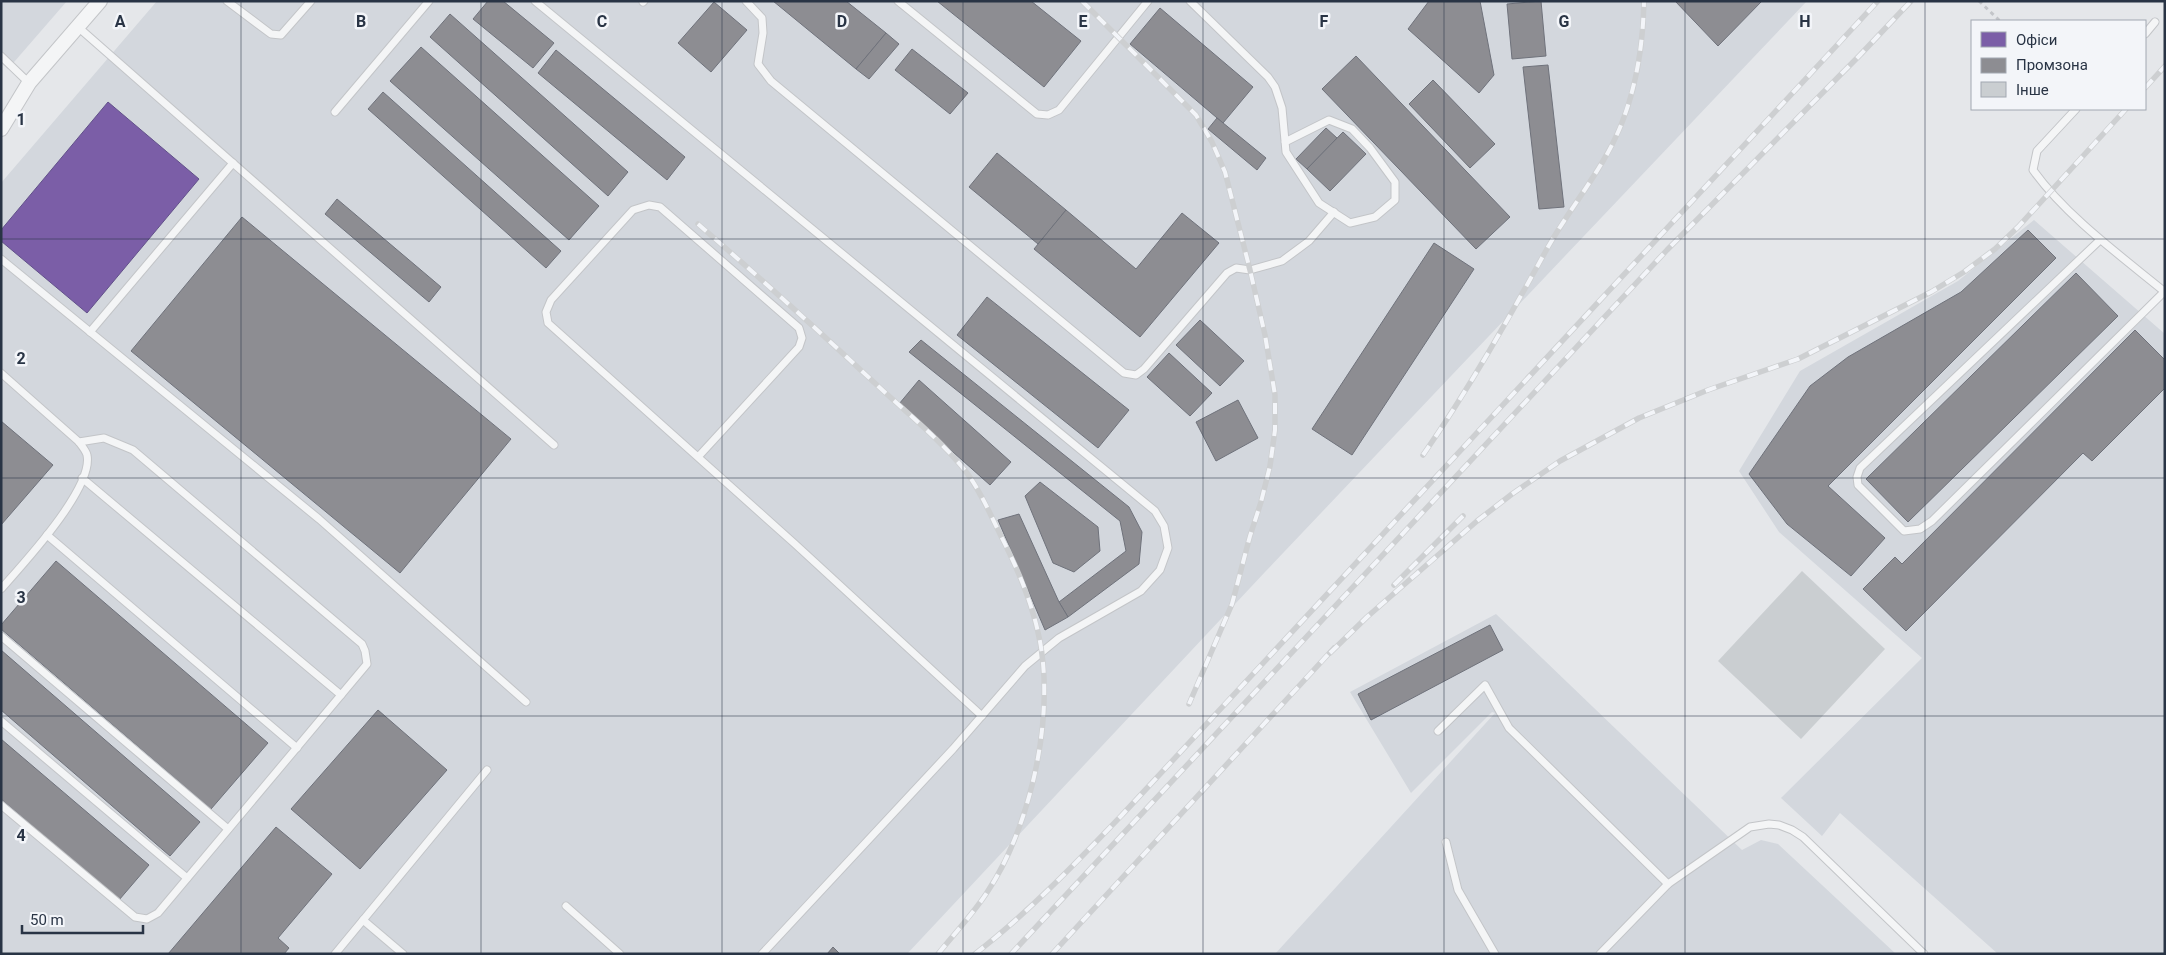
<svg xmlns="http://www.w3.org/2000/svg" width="2166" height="955" viewBox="0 0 2166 955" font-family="Roboto,sans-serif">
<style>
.built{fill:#d3d7dd}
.offices{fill:#7b5ea7;stroke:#62518a}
.industry{fill:#8d8d92;stroke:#6f727b}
.building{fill:#caced1}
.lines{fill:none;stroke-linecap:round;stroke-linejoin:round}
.service-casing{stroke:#c3c5c8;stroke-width:9}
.minor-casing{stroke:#c3c5c8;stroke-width:16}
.path{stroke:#c3c5c9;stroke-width:3;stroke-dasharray:4 4;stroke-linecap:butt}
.service{stroke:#f4f5f6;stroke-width:7}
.minor{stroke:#f4f5f6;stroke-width:14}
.rail-casing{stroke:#cdcfd1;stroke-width:5.5}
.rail{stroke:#f3f5f9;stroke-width:4;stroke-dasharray:11;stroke-linecap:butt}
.grid{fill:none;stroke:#293445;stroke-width:1;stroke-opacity:0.55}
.grid-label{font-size:16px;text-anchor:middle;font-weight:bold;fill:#293445;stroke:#f3f5f9;stroke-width:5;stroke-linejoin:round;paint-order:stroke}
</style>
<rect width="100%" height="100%" fill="#e5e7ea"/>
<g class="built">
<path d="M1,1H67L8,69L1,63Z"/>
<path d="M157,1H1807L1265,572L907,954H1V183Z"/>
<path d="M2034,220L2165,334V954H1998L1840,813L1822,836L1781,798L1922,658L1779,532L1739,471L1800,371L1958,281Z"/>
<path d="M1496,614L1742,850L1761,840L1778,844L1896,954H1275L1495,713L1492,712L1411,793L1350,692Z"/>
</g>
<path class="offices" d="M108,102L199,179L87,313L1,241V230Z"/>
<g class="industry">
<path d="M488,1H503L554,43L533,68L473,19Z"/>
<path d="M773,1H846L886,33L856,69Z"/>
<path d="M937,1H1031L1081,41L1044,87Z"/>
<path d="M1429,1H1480L1494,75L1479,93L1408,29Z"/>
<path d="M1541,1L1546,56L1512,59L1507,4Z"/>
<path d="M1675,1H1762L1718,46Z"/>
<path d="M714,2L747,30L711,72L678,43Z"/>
<path d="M1160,8L1253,87L1223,123L1130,44Z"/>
<path d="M450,14L628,172L608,196L430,37Z"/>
<path d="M886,33L899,44L869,79L856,69Z"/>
<path d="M421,47L599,206L569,240L390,81Z"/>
<path d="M912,49L968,93L950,114L895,70Z"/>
<path d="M556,50L685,157L667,180L538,73Z"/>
<path d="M1356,56L1510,217L1476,249L1322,89Z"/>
<path d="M1548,65L1564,207L1539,209L1523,67Z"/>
<path d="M1433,80L1495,144L1470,168L1409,104Z"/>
<path d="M383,92L561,251L546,268L368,109Z"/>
<path d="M1217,118L1266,158L1257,170L1208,129Z"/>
<path d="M1326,128L1337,138L1307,169L1296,159Z"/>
<path d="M1343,132L1366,154L1330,191L1307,169Z"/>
<path d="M997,153L1066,210L1038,244L969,187Z"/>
<path d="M337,199L441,287L429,302L325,214Z"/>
<path d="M1066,210L1136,269L1182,213L1219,243L1140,337L1034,249Z"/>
<path d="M242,217L511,439L400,573L131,351Z"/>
<path d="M2028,230L2056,258L1828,486L1885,538L1851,576L1787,524L1749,474L1810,386L1848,357L1961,292Z"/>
<path d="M1434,243L1474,269L1352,455L1312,429Z"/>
<path d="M2076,273L2118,316L1908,522L1866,479Z"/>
<path d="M987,297L1129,410L1098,448L957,335Z"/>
<path d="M1200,320L1244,361L1220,386L1176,345Z"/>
<path d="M2135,330L2165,360V388L2092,461L2083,453L1906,631L1863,589L1895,557L1902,564Z"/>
<path d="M921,340L1129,507L1142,532L1139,564L1068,617L1059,602L1126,551L1120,521L909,352Z"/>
<path d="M1169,353L1212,393L1190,416L1147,377Z"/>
<path d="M919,380L1011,462L990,485L899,404Z"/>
<path d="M1238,400L1258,438L1216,461L1196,422Z"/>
<path d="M1,421L53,465L1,525Z"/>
<path d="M1040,482L1098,527L1100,551L1074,572L1053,563L1025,496Z"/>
<path d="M1019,514L1059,602L1068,617L1045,630L998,520Z"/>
<path d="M56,561L268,743L211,809L1,629V625Z"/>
<path d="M1490,625L1503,650L1371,720L1358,694Z"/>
<path d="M1,650L200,822L170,856L1,710Z"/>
<path d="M378,710L447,770L360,869L291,809Z"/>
<path d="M1,739L149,865L119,900L1,799Z"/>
<path d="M276,827L332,874L278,938L289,948L284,954H168Z"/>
<path d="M833,947L840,954H827Z"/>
</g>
<path class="building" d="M1802,571L1885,649L1801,739L1718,661Z"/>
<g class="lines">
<g class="service-casing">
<g id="service">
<path d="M227,1L271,34L281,35L311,1"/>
<path d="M535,1L1155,511L1164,526L1168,548L1160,570L1141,591L1059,638L1025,666L953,749L762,954"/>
<path d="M746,1L762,18L763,33L758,64L771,81L1124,373L1136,375L1144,369L1227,273L1236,268L1250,270L1282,261L1309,241L1334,212"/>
<path d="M898,1L1037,114L1048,115L1059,110L1148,1"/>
<path d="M1190,1L1268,77L1275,87L1282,108L1286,152L1319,203L1350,223L1375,217L1395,200V182L1370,148L1352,129L1329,120L1285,142"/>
<path d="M643,2L644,1"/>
<path d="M78,27L554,445"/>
<path d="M2145,34L2155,22"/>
<path d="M1,56L29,83"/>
<path d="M2076,109L2037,151L2033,170C2066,216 2121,256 2165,292"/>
<path d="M335,112L429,1"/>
<path d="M2100,240L1860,468L1857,477L1858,485L1904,531L1920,529L1932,521L2164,292"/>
<path d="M1,259L319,519L526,702"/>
<path d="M90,332L233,163"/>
<path d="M1,373L79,442C82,446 86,451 87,455C94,488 23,564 1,589"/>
<path d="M698,457L799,347L802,338L799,328L660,207L649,205L633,210L551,300L546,312L548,323L795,544L982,716"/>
<path d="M82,478L341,695"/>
<path d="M47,535L297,748"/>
<path d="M1,636L228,829"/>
<path d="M1,721L187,878"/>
<path d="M1438,731L1485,685L1509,728L1668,884"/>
<path d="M1,805L135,917L147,919L158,913L367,664L365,651L362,644L133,450L104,438L79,442"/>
<path d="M1446,842L1458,890L1495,954"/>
<path d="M566,906L620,954"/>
<path d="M363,920L403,954"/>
<path d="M335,954L487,770"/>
<path d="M1600,954L1668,884L1750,827L1769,824L1779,825L1792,830L1803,837L1924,954"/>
</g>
</g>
<g class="minor-casing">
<path id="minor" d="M1,129L29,83L100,1"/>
</g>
<path class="path" d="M1979,1L2000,21"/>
<use href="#service" class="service"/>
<use href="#minor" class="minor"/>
<g class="rail-casing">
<g id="rail">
<path d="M1082,1L1196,115L1212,142L1225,172L1250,270L1265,335L1275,395V430L1270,466L1261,502L1250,536L1232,604L1189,704"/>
<path d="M2145,88L2165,66"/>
<path d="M698,224C759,277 819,331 878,386C908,414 942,441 967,473C981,492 991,516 1001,536C1021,575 1039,619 1043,663C1050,737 1027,833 986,894C972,915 954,934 938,954"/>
<path d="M1423,455C1469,389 1509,318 1548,247C1565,217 1586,190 1603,161C1632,114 1643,55 1644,1"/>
<path d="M1394,585L1463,516"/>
<path d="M1330,653L1367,617L1477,521L1512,494L1560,461L1639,418L1708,390L1798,359L1931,292L1964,272L1995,249L2018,227L2126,109"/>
<path d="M975,954C1029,912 1075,864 1122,815L1878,1"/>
<path d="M1011,954L1667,250L1861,54L1911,1"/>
<path d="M1052,954L1334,648"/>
</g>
</g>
<use href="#rail" class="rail"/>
</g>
<path class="grid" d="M241,1V954M481,1V954M722,1V954M963,1V954M1203,1V954M1444,1V954M1685,1V954M1925,1V954M1,239H2165M1,478H2165M1,716H2165"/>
<g class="grid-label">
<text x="120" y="27">A</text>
<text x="361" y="27">B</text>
<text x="602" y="27">C</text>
<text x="842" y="27">D</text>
<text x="1083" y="27">E</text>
<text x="1324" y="27">F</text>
<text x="1564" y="27">G</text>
<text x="1805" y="27">H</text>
<text x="21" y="125">1</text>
<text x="21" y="364">2</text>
<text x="21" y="603">3</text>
<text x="21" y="841">4</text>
</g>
<rect width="2166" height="955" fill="none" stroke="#293445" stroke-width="5"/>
<rect x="1971" y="20" width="175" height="90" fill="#f3f5f9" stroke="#a2a8b1"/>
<rect x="1981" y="32" width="25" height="15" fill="#7b5ea7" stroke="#a2a8b1"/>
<text x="2016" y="45" font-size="15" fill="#293445">Офіси</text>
<rect x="1981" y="58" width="25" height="15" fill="#8d8d92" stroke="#a2a8b1"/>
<text x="2016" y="70" font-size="15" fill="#293445">Промзона</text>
<rect x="1981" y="82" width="25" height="15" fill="#caced1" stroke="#a2a8b1"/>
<text x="2016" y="95" font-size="15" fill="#293445">Інше</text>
<path d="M22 925v8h121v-8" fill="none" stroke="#293445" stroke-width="2.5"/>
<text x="30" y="925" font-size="15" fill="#293445" stroke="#f3f5f9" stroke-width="4" paint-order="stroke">50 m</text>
</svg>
